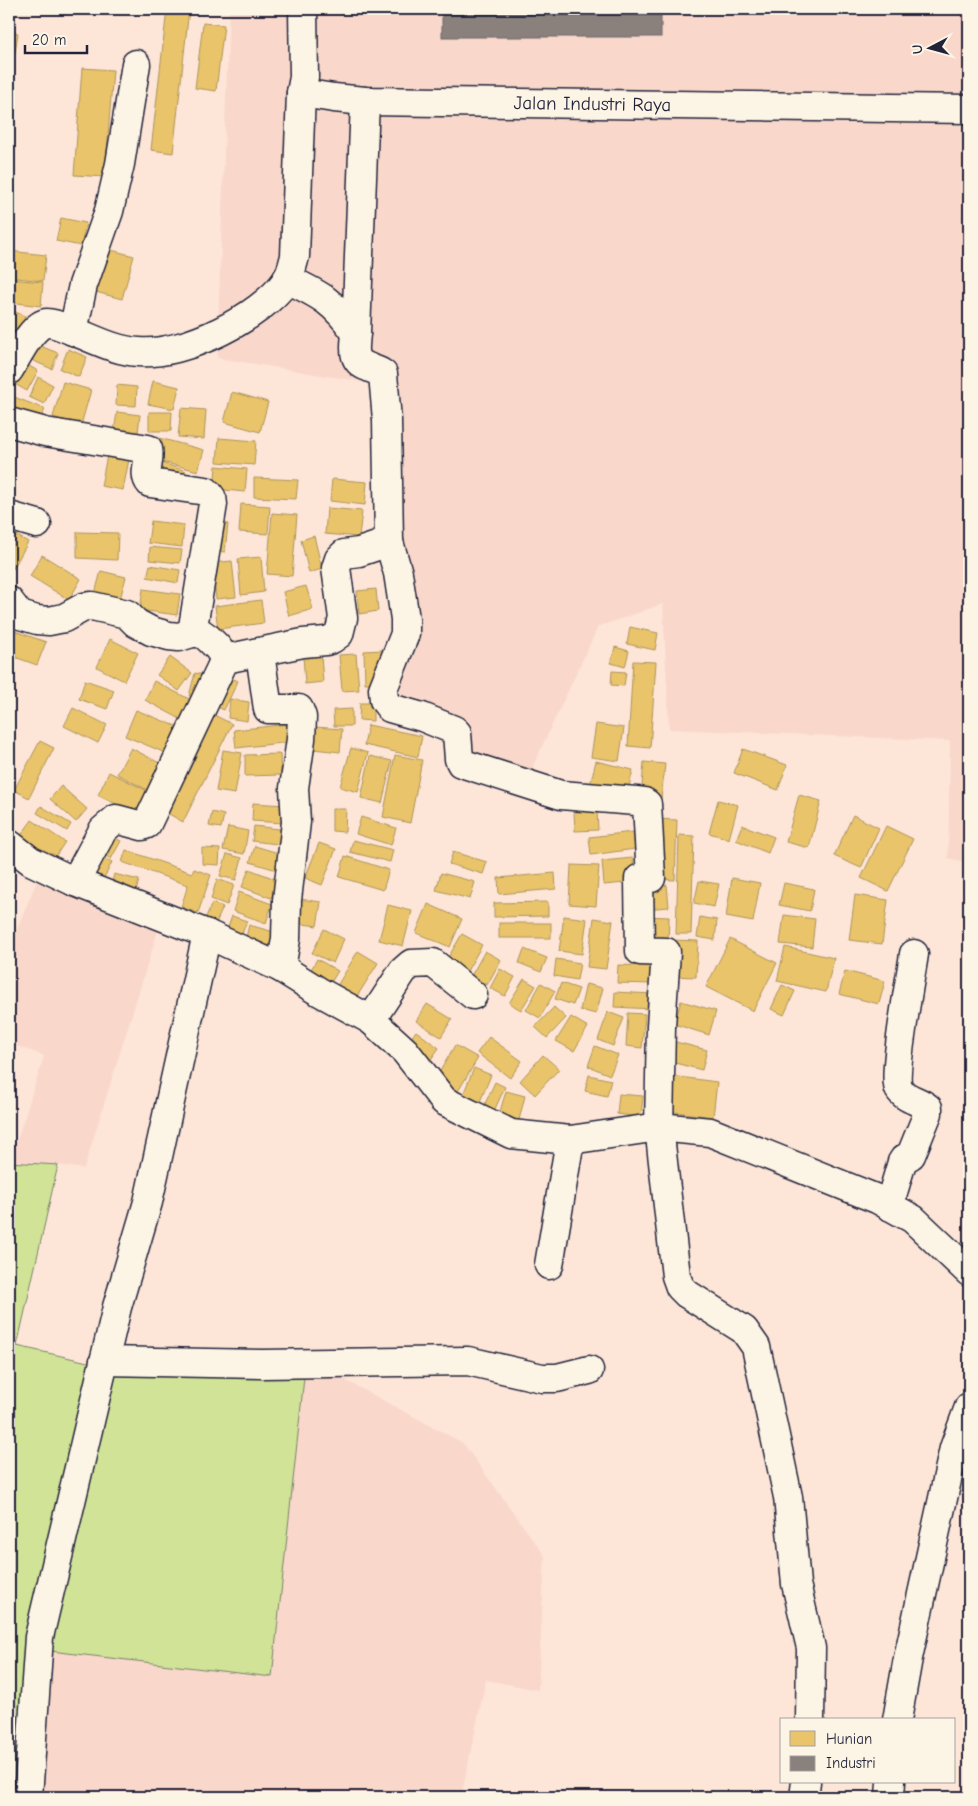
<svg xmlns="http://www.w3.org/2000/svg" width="978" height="1806" viewBox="0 0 978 1806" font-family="'Comic Neue',sans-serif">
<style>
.built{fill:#f9d8cb}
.green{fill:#d0e397;stroke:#798269}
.homes{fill:#e9c46a;stroke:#ad935c}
.industry{fill:#8a817c;stroke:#6b6468}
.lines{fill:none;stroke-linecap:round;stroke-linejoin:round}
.minor-casing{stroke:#22223b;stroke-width:31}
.minor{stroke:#fcf5e5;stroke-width:28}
.labels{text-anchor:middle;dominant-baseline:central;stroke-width:5;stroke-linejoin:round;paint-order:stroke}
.street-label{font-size:19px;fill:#22223b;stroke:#fcf5e5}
</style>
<rect width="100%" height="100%" fill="#fde6d8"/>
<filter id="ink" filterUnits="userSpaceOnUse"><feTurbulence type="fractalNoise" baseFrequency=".02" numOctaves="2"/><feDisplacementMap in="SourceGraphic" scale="10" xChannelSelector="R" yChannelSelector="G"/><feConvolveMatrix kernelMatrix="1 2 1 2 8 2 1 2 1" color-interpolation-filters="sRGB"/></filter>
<g filter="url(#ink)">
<g class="built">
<path d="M229,9H969V863L948,858L950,741L669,729L663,604L598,627L525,783L461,765L459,730L382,702L407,640L382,385L217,358Z"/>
<path d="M37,880L160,924L84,1169L58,1165L10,1162L44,1056L9,1043V949Z"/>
<path d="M306,1359L463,1443L545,1556L538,1690L486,1680L461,1797H32L42,1650Z"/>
</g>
<path class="green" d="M9,1162L58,1165L17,1346L110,1367L306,1359L272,1677L42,1650L32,1797H9Z"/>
<g class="homes">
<path d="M167,9H189L173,153L151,150Z"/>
<path d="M203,23L224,25L216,91L195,88Z"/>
<path d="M9,31L18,33L15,53L9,51Z"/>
<path d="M82,68L113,70L105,177L74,175Z"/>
<path d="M61,218L86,223L81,246L56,241Z"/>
<path d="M100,247L134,256L122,299L88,290Z"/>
<path d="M9,251L46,255L43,281L9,277Z"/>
<path d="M9,279L43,282L41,306L9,302Z"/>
<path d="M9,309L29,318L19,342L9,337Z"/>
<path d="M35,344L58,353L52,369L29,359Z"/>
<path d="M68,349L87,357L79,377L60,369Z"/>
<path d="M24,363L38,371L27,391L13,383Z"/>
<path d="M38,377L53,385L44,404L29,397Z"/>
<path d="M153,381L179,387L174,409L148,404Z"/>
<path d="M63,382L91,390L81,425L53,417Z"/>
<path d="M117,385L137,387L136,406L116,405Z"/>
<path d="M232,392L268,402L260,432L224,422Z"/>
<path d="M9,395L45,409L39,423L9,411Z"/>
<path d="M181,408L206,410L204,439L178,437Z"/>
<path d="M117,412L140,415L137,442L113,439Z"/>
<path d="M149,412H172L171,431H149Z"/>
<path d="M159,438L204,450L198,471L154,460Z"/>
<path d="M219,438L256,441L254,465L217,462Z"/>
<path d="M108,450L130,454L123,490L101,486Z"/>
<path d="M162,463L186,471L181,486L157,478Z"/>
<path d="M216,466L247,469L245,492L214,489Z"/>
<path d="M254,478L298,480L296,499L254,497Z"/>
<path d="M332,479L367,482L365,505L330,501Z"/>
<path d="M241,504L270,506L268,534L239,532Z"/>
<path d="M327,508L362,511L359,537L325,534Z"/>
<path d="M272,513L297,515L292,576L267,574Z"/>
<path d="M151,521L184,525L182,547L148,543Z"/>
<path d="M211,522L228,524L225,552L208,550Z"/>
<path d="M77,532L118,533L117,560L77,558Z"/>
<path d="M12,533L28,542L13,569L9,567V538Z"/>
<path d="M314,536L322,569L309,573L301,540Z"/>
<path d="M150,547L182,550L180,563L149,560Z"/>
<path d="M42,555L81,579L69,600L30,576Z"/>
<path d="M261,557L264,592L241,595L238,559Z"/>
<path d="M232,561L236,597L216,599L212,563Z"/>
<path d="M150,565L180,570L178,583L147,577Z"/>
<path d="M101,571L126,577L119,603L94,597Z"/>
<path d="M306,586L313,609L289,616L283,592Z"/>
<path d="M143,589L180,594L177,615L140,610Z"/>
<path d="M376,589L378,611L359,614L357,591Z"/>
<path d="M261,600L264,623L218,629L215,606Z"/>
<path d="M630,627L658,633L655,650L627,644Z"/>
<path d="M9,629L46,642L37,665L9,655Z"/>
<path d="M110,639L138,653L124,681L97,667Z"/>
<path d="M615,647L629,651L625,667L611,663Z"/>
<path d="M382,650L383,683H365L364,651Z"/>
<path d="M356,654L359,690L342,691L339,655Z"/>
<path d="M321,655L323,682L305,684L303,656Z"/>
<path d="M170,657L192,673L179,691L157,675Z"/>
<path d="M633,661L656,662L650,748L628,746Z"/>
<path d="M612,671L626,672L624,686L611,685Z"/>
<path d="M195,673L209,676L202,700L189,696Z"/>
<path d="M220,673L238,681L224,710L206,702Z"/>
<path d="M85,680L114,690L107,709L79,699Z"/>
<path d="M154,681L199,704L188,723L145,700Z"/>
<path d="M230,699L249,702L247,721L228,718Z"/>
<path d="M360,703H373V721L359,720Z"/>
<path d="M73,708L107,725L98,743L64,726Z"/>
<path d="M352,709V726H334L333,710Z"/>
<path d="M136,710L186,730L175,757L125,736Z"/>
<path d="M210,713L232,724L183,822L162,810Z"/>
<path d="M289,724L291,742L236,748L234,730Z"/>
<path d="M596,724L624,728L619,761L591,757Z"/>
<path d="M368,725L422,736L418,757L364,745Z"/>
<path d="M315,727L342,729L340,752L313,749Z"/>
<path d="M40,741L54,748L29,798L14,790Z"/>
<path d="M131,748L171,769L157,795L117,774Z"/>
<path d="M351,748L368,753L358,792L340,787Z"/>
<path d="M743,749L787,765L778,790L734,773Z"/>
<path d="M223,750L242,753L235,794L216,791Z"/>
<path d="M280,754L281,775L245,776V755Z"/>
<path d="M395,755L422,760L410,823L383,817Z"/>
<path d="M370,756L392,761L382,803L361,798Z"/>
<path d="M596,761L633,770L627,795L590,785Z"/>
<path d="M644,762L665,764L661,799L641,797Z"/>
<path d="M109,772L156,795L144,818L98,795Z"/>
<path d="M61,786L87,809L76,822L50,799Z"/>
<path d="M799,795L821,801L809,848L786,842Z"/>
<path d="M718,800L738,805L729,839L709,833Z"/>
<path d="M253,803L284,805L283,823L252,821Z"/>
<path d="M41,806L71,824L67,831L37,813Z"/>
<path d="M332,809H346L345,832L332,831Z"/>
<path d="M597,811L598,830L575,831L574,812Z"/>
<path d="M212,812L224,815L221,828L209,826Z"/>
<path d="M853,815L879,828L861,868L834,856Z"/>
<path d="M361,817L396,828L391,845L356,834Z"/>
<path d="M656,819L677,820L675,880L654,879Z"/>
<path d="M32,820L65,842L53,860L19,838Z"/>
<path d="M742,825L774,837L768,853L736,840Z"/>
<path d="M254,826L288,830L286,845L252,841Z"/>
<path d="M886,826L913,839L888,891L861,878Z"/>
<path d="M228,827L248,831L244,854L223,850Z"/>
<path d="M104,832L121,841L111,859L95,850Z"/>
<path d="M633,832L635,849L591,855L589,837Z"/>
<path d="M679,835L694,836L691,934H676Z"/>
<path d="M353,840L393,850L390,862L350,852Z"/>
<path d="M319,843L336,849L322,885L305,878Z"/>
<path d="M255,846L285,855L280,871L250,862Z"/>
<path d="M202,848L220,849L219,865L202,864Z"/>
<path d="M126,850L192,873L194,869L211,875L198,913L181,907L188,885L122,862Z"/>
<path d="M453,852L487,862L483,874L449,864Z"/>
<path d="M93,853L112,862L102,882L83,872Z"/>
<path d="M227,854L242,858L236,880L220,876Z"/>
<path d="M345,856L389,870L383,890L339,877Z"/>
<path d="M633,858L635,882L604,885L602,861Z"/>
<path d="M571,865L599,866L596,906L569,904Z"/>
<path d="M249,869L278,880L271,898L242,887Z"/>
<path d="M441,873L475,882L470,899L436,890Z"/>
<path d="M555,873L556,889L499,894L498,878Z"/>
<path d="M114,874L139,880L135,896L110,890Z"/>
<path d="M732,878L760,883L753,922L726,917Z"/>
<path d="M217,879L234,885L227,905L211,899Z"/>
<path d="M699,881L719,884L714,907L694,903Z"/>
<path d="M784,883L814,889L810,911L779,905Z"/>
<path d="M667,885L669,907L645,909L643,888Z"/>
<path d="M239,892L272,904L266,923L233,911Z"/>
<path d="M855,895L888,900L882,944L849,940Z"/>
<path d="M299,899L321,902L317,926L296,923Z"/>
<path d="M548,902V916L494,917V903Z"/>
<path d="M212,903L223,907L214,928L203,924Z"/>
<path d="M428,904L462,919L450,947L416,933Z"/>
<path d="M388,905L412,911L403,946L379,940Z"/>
<path d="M784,915L815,919L812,947L780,944Z"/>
<path d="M232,916L247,921L240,939L226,933Z"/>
<path d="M564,916L587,919L582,954L559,951Z"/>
<path d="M643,916L669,917L668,945L642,944Z"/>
<path d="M700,917L717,920L715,940L697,937Z"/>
<path d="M594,918L613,921L606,969L587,967Z"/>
<rect x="499" y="923" width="52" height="15"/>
<path d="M249,925L274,932L269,952L244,945Z"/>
<path d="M324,929L344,939L333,963L312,953Z"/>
<path d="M462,934L482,945L463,978L443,966Z"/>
<path d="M730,939L777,963L753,1011L706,987Z"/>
<path d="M673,940L698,941L696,977L671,976Z"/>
<path d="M785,947L834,958L826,992L777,981Z"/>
<path d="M524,949L547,958L541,972L519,963Z"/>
<path d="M358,951L378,963L356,998L337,986Z"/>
<path d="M485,951L501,960L487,985L471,976Z"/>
<path d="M317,959L338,971L328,987L308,975Z"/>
<path d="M556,959L580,963L577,980L554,976Z"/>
<path d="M618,965L653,966L652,984L617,983Z"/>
<path d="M500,969L515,977L505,996L490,988Z"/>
<path d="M845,971L885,981L879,1004L839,994Z"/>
<path d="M524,979L536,986L521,1010L509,1003Z"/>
<path d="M541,983L555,991L540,1018L526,1010Z"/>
<path d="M561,983L579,989L573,1005L555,999Z"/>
<path d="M586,984L603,988L596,1014L580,1010Z"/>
<path d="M782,985L795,991L784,1015L771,1009Z"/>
<path d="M615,992L652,994V1009L614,1007Z"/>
<path d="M681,1001L716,1011L709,1035L674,1024Z"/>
<path d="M427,1004L452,1019L441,1037L416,1021Z"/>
<path d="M554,1007L566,1018L547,1038L535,1027Z"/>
<path d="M608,1012L624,1018L613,1046L598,1040Z"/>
<path d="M628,1013L645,1014L642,1048L626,1046Z"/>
<path d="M571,1017L588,1027L574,1051L556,1041Z"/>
<path d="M416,1031L439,1048L429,1062L406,1045Z"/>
<path d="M489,1037L522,1061L510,1078L477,1053Z"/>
<path d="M672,1041L707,1050L702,1070L667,1061Z"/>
<path d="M455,1045L478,1058L457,1093L435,1080Z"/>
<path d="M595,1046L618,1055L610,1075L588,1066Z"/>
<path d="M543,1055L559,1069L535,1095L520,1081Z"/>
<path d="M474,1068L491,1075L479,1104L462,1097Z"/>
<path d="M589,1075L611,1080L607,1096L585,1091Z"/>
<path d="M664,1075L717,1082L713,1117L660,1110Z"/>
<path d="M495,1082L505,1087L494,1111L484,1106Z"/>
<path d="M506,1091L525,1096L519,1120L499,1115Z"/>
<path d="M619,1094L643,1096L641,1117L617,1114Z"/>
</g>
<rect class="industry" x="442" y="9" width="219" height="28"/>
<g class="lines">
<g class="minor-casing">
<g id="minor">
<path d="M136,64L120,164L109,211L83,285L73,331C94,339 116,351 139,352C184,356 261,317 286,281C291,274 293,264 295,256L301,93L304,77L303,9"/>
<path id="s1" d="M301,93L334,98L365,101L969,109"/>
<path d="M287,279C321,295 334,302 356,333C355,348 351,361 368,367C373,370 378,370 383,374L387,420L389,542L398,573L405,619V634L383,689L384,700L390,708L422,717L454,730L457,733L459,759L461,763L561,795L636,801L644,802L647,804L651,878L639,879L640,951L666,952L661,1026L659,1127L676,1276L680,1287L687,1294L744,1330L756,1347L788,1497L796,1584L811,1648L810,1720"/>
<path d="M356,333L365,101"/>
<path d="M9,370C16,359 33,323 47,323C56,323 65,328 73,331"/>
<path d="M9,422L45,432L148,449C151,460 142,474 150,483L206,491C211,495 213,498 213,504L192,633"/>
<path d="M9,516L37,524"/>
<path d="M9,601L20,615L37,620L49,621L64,618L84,607L92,606L127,614L136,623L151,631L169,636L179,637L192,633H201L208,638L218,648L225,659L303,643L326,641L332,639L339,634L343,618L336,568L339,559L344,554L359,552L389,542"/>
<path d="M260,653L268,709H299L302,717L301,739L294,788L296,822L287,900L286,939L281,968"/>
<path d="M9,844L31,861L75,882L207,934L281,968L318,991L371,1020L405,1051L444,1101L511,1134L570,1140L659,1127L710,1132L877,1199L913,1219L969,1272"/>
<path d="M75,882L103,830L116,819L142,826L147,824L225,659"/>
<path d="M371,1020L403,971L411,964L433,963L473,995"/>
<path d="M889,1206L902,1162L904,1159L911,1155L928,1113V1108C919,1100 906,1100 899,1089C892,1076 911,975 914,954"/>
<path d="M549,1265L570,1140"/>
<path d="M104,1361L262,1364L468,1361L542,1378H557L589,1370"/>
<path d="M897,1720L908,1658L954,1448L969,1407"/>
<path d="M28,1797L39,1637L117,1307L148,1202L207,934"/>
<path d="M804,1797L806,1782"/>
<path d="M890,1797L891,1782"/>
</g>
</g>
<use href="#minor" class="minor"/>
</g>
</g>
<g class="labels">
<g class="street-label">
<text stroke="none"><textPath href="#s1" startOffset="292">Jalan Industri Raya</textPath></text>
</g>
</g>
<rect width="978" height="1806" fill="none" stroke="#fcf5e5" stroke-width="30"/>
<rect x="15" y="15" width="948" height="1776" fill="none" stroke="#22223b" stroke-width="2" filter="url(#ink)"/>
<rect x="780" y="1718" width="175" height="65" fill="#fcf5e5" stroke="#a5a1a1"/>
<rect x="790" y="1731" width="25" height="15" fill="#e9c46a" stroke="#a5a1a1"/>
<text x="826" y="1744" font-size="15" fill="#22223b">Hunian</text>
<rect x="790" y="1756" width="25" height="15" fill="#8a817c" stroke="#a5a1a1"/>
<text x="826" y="1768" font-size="15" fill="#22223b">Industri</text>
<g transform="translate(930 48) rotate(264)" stroke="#fcf5e5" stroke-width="4" paint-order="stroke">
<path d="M0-4L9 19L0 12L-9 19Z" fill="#22223b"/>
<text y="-8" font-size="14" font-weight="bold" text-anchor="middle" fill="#22223b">U</text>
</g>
<path d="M25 45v8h62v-8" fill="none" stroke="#22223b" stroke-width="2.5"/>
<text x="32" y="45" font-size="15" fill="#22223b" stroke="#fcf5e5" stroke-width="4" paint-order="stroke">20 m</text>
</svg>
